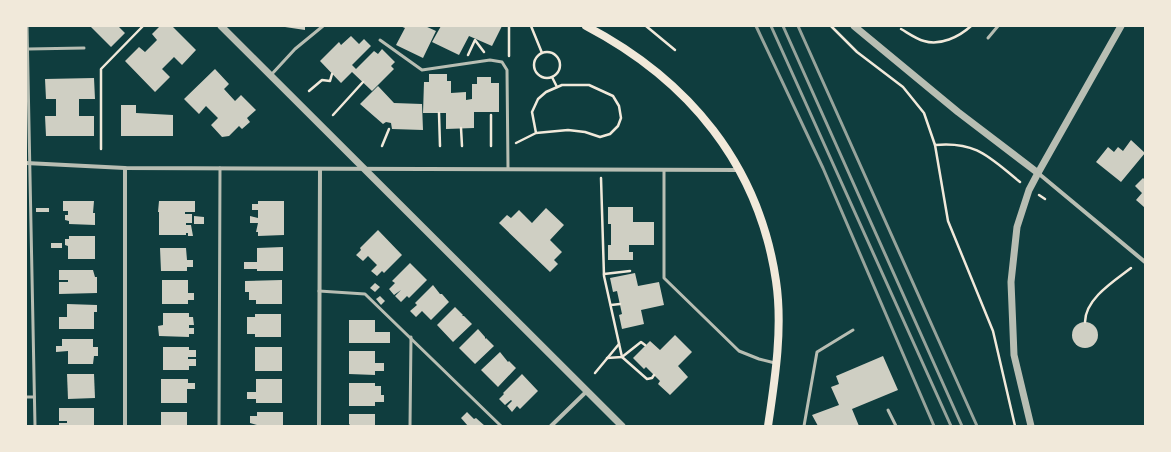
<svg xmlns="http://www.w3.org/2000/svg" width="1171" height="452" viewBox="0 0 1171 452" font-family="'DejaVu Sans',sans-serif">
<style>
.building{fill:#cfcfc3}
.lines{fill:none;stroke-linecap:round;stroke-linejoin:round}
.path{stroke:#f1e9da;stroke-width:2.5}
.service{stroke:#b8beb3;stroke-width:3}
.minor{stroke:#b8beb3;stroke-width:4}
.tertiary{stroke:#b8beb3;stroke-width:7}
.secondary{stroke:#f1e9da;stroke-width:8}
.rail{stroke:#97a49c;stroke-width:3}
</style>
<rect width="100%" height="100%" fill="#0f3d3e"/>
<g class="building">
<path d="M90,26H121L119,27L125,33L111,47Z"/>
<path d="M160,26H172L196,50L182,65L174,57L162,69L170,77L155,92L125,61L139,47L145,52L157,40L152,34Z"/>
<path d="M285,26H305V30L285,27Z"/>
<path d="M400,26H425L436,31L423,58L396,45L405,28Z"/>
<path d="M441,26H502L492,46L469,36L459,55L432,42Z"/>
<path d="M351,36L359,44L364,39L371,46L352,65L356,69L374,51L378,54L382,49L395,62L391,66L394,69L372,91L352,72L341,83L320,61L339,42L341,45Z"/>
<path d="M215,69L229,84L224,89L235,101L241,95L256,110L247,118L250,122L242,129L239,126L229,136L222,137L211,125L218,118L206,106L199,114L184,99Z"/>
<path d="M429,74H447V81H451V93L466,92V100L472,99V84H477V77H491V83H499V112H474V128L446,129V113H423L424,82H429Z"/>
<path d="M94,78L95,99H79V116H94V136H46L45,116H56V99H46L45,79Z"/>
<path d="M378,86L394,103L422,104L423,130L392,129L391,123L386,122L383,124L360,104Z"/>
<path d="M121,105H136V113L173,115V136H121Z"/>
<path d="M1131,140L1145,153L1121,182L1096,162L1108,147L1114,152L1118,147L1123,151Z"/>
<path d="M1143,178L1145,180L1144,207L1136,200L1142,193L1135,186Z"/>
<path d="M63,201H94L93,213H95V225L69,224V221L65,220V215H68V211H63Z"/>
<path d="M159,201H195V212H185V214H192V223H186V225H191L193,236H188V233H186V235H159V212H158Z"/>
<path d="M258,201H284V235L258,236V232H256L258,223H250V216L258,218V210H252V204H258Z"/>
<path d="M608,207H633V222H654V245H629V252H633V260H608V245H611V224H608Z"/>
<rect x="36" y="208" width="13" height="4"/>
<path d="M546,208L564,225L550,240L562,252L554,260L558,264L550,272L499,223L507,215L511,218L519,210L532,223Z"/>
<path d="M194,216L204,217V224H194Z"/>
<path d="M378,230L402,255L384,273L382,271L377,276L371,271L377,265L368,256L363,261L356,255L361,250L360,248Z"/>
<path d="M69,236H95V259H68V246L65,245V239H69Z"/>
<rect x="51" y="243" width="11" height="5"/>
<path d="M283,247V271H257V269H244V262H257V248Z"/>
<path d="M160,248H186L187,260H193V267H187V271H161Z"/>
<path d="M410,263L427,280L409,298L407,296L401,302L395,296L401,290L394,295L389,289L395,283L392,281Z"/>
<path d="M59,270H93L95,277H97V293L59,294V282H68V280H59Z"/>
<path d="M635,273L638,286L659,282L664,305L641,310L644,324L622,329L619,315L622,314L617,291L613,292L610,278Z"/>
<path d="M162,280H188V293H194V300H188V304H162Z"/>
<path d="M282,280V304H256V300H249V292H245V281Z"/>
<path d="M375,283L380,287L375,292L370,288Z"/>
<path d="M433,285L440,294H442L449,302L431,320L422,311L416,317L410,311L417,305L415,303Z"/>
<path d="M380,296L385,301L381,305L376,299Z"/>
<path d="M67,304L97,305V312H94V329H59V317H67Z"/>
<path d="M455,307L463,315L462,316H464L472,324L453,342L437,325Z"/>
<path d="M163,313H189V317H193L194,325H189V328H194V334H189V337L159,336L158,326L163,325Z"/>
<path d="M255,314H281V337H255V334H247V317H255Z"/>
<path d="M349,320H375V332H390V343H349Z"/>
<circle cx="1085" cy="335" r="13"/>
<path d="M478,329L485,337V339L486,338L494,346L475,364L459,348Z"/>
<path d="M675,335L692,352L678,366L688,377L670,395L658,384L660,381L646,367L644,369L633,358L650,341L660,350Z"/>
<path d="M62,339H93V347H98V356H94L93,364H68V351L56,352V346H62Z"/>
<path d="M163,347H189V350H196V357H188V359H196V366H189V370H163Z"/>
<rect x="255" y="347" width="27" height="24"/>
<path d="M349,351H375V363H384V371H375V375L349,374Z"/>
<path d="M500,352L508,362L509,361L516,368L498,387L481,370Z"/>
<path d="M883,356L898,390L852,409L859,426H818L812,415L839,405L831,387L839,384L836,376Z"/>
<path d="M67,374H94L95,398L68,399Z"/>
<path d="M522,374L538,391L520,409L517,406L512,412L507,406L512,401L511,400L505,405L499,399L504,394L503,393Z"/>
<path d="M161,379H188V383H195V389H187V403H161Z"/>
<path d="M256,379H282V403H256V399H247V392H256Z"/>
<path d="M349,383H375V386H381V395H384V402H375V406H349Z"/>
<path d="M59,408H94V426H59V423H67V421H59Z"/>
<rect x="161" y="412" width="26" height="14"/>
<path d="M257,412H283V426H250V425H257L250,423V416H257Z"/>
<path d="M467,412L474,419L476,418L485,426H468L461,418Z"/>
<path d="M349,414H375V426H351L349,424Z"/>
</g>
<g class="lines">
<g class="path">
<path d="M531,26L542,53"/>
<path d="M646,26L675,50"/>
<path d="M831,26L857,52L903,87L924,113L935,145L948,221L993,331L1015,426"/>
<path d="M901,29C908,33 916,39 924,41C940,46 959,37 971,26"/>
<circle cx="547" cy="65" r="13"/>
<path d="M468,55L475,40L484,52"/>
<path d="M509,56V26"/>
<path d="M552,77L557,87"/>
<path d="M309,91L322,80L330,81L332,74"/>
<path d="M439,113L440,146"/>
<path d="M333,115L363,82"/>
<path d="M491,115V146"/>
<path d="M461,128L462,146"/>
<path d="M516,143L536,133L568,130L585,132L600,137L610,134L618,126L621,118L619,106L613,96L589,85H562L546,92L538,99L532,112L536,133"/>
<path d="M935,145C977,141 990,158 1020,182"/>
<path d="M382,146L389,129"/>
<path d="M101,149V69L143,26"/>
<path d="M601,178L604,276L622,357L647,379L652,378L654,375"/>
<path d="M1039,195L1045,199"/>
<path d="M604,274L630,271"/>
<path d="M611,305L620,304"/>
<path d="M1085,322C1085,299 1114,281 1131,268"/>
<path d="M607,358L622,357L641,342L645,345"/>
<path d="M595,373L619,344"/>
</g>
<g class="service">
<path d="M27,26L35,426"/>
<path d="M988,38L998,26"/>
<path d="M380,40L422,70L490,60L502,62L507,70L508,168"/>
<path d="M28,49L84,48"/>
<path d="M271,75L295,49L323,26"/>
<path d="M664,170V278L739,351L759,359L775,363"/>
<path d="M319,291L365,294L501,426"/>
<path d="M26,397H34"/>
<path d="M888,410L896,426"/>
<path d="M219,426L220,168"/>
<path d="M410,426L411,337"/>
<path d="M804,426L817,352L853,330"/>
</g>
<g class="minor">
<path d="M26,163L125,168L739,170"/>
<path d="M125,168V426"/>
<path d="M1038,173L1145,262"/>
<path d="M319,426L320,169"/>
<path d="M551,426L587,391"/>
</g>
<g class="tertiary">
<path d="M221,26L622,426"/>
<path d="M854,26L958,112L1038,173"/>
<path d="M1031,426L1014,355L1011,282L1017,227L1029,190L1038,173L1121,26"/>
</g>
<path class="secondary" d="M586,26C689,80 759,165 776,281C783,328 775,379 768,426"/>
<g class="rail">
<path d="M756,26L823,168L934,426"/>
<path d="M771,26L951,426"/>
<path d="M783,26L962,426"/>
<path d="M798,26L977,426"/>
</g>
</g>
<rect width="1171" height="452" fill="none" stroke="#f1e9da" stroke-width="54"/>
</svg>
